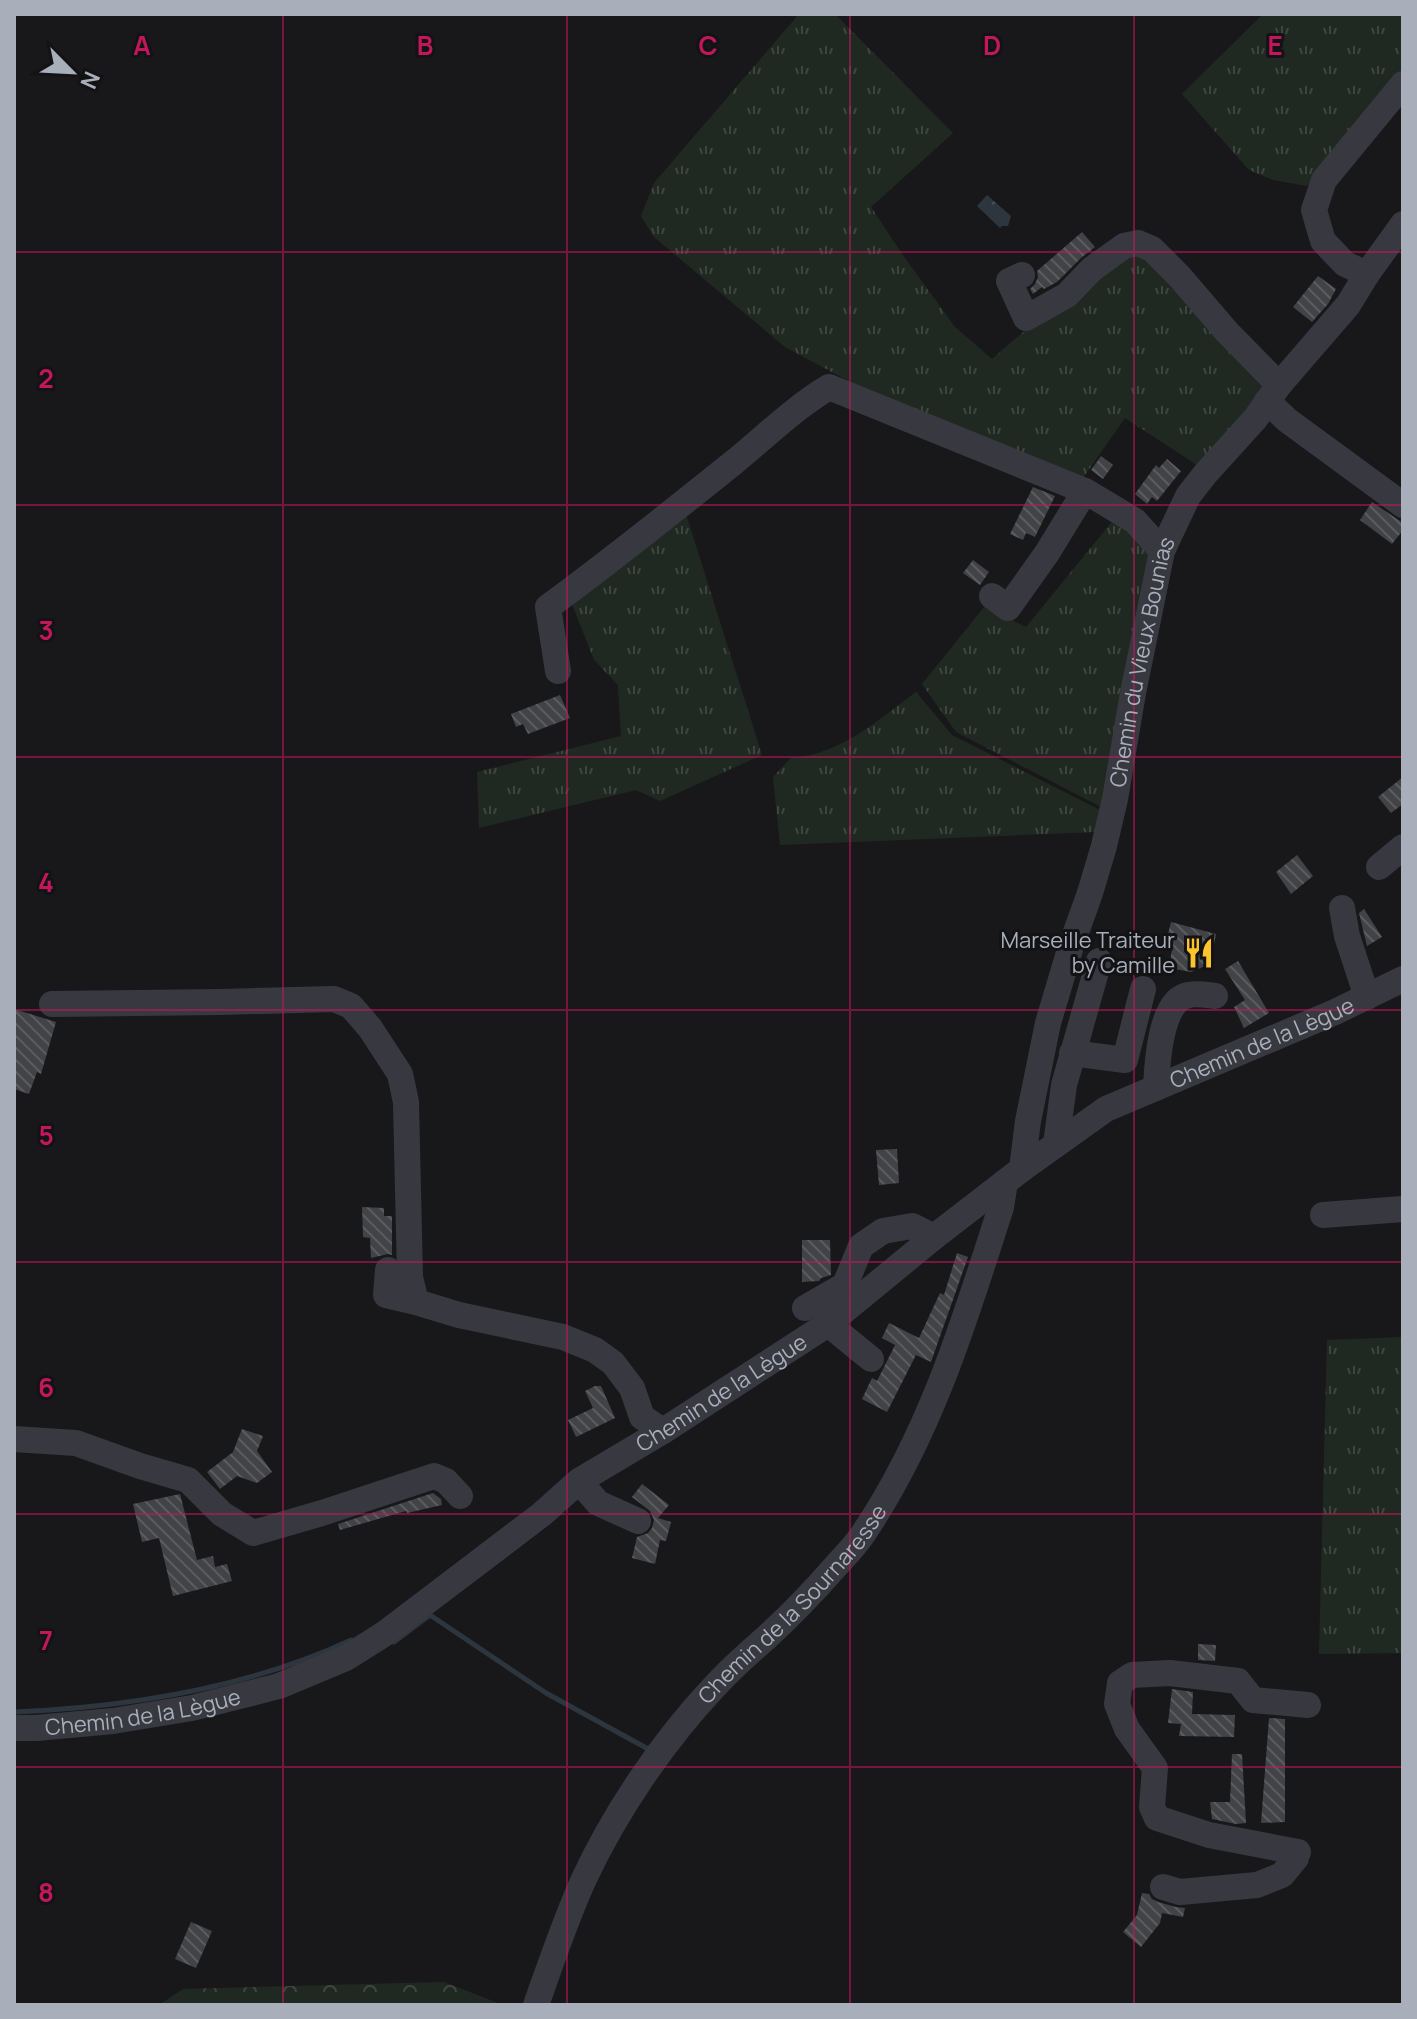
<svg xmlns="http://www.w3.org/2000/svg" width="1417" height="2019" viewBox="0 0 1417 2019" font-family="Manrope,sans-serif">
<style>
.grass{fill:url(#grass-tufts)}
.forest{fill:url(#forest-crowns)}
.water{fill:url(#water-ripples)}
.lines{fill:none;stroke-linecap:round;stroke-linejoin:round}
.stream{stroke:#2d363f;stroke-width:5}
.building{fill:url(#building-back-hatch)}
.minor{stroke:#383940;stroke-width:26}
.grid{fill:none;stroke:#c2185b;stroke-width:2;stroke-opacity:0.55}
.labels{text-anchor:middle;dominant-baseline:central;stroke-width:6;stroke-linejoin:round;paint-order:stroke}
.street-label{font-size:22px;fill:#a9aebb;stroke:#131315}
.poi-label{font-size:22px;fill:#a9aebb;stroke:#131315;text-anchor:end}
.grid-label{font-size:26px;text-anchor:middle;font-weight:bold;fill:#c2185b;stroke:#131315;stroke-width:6;stroke-linejoin:round;paint-order:stroke}
</style>
<defs>
<pattern id="grass-tufts" width="24" height="20" patternUnits="userSpaceOnUse" patternTransform="scale(2)"><rect width="24" height="20" fill="#1f2921"/><path d="M3 7l-1-3M5 7V3M7 7l1-3M15 17l-1-3M17 17v-4M19 17l1-3" fill="none" stroke="#3d463f"/></pattern>
<pattern id="forest-crowns" width="20" height="18" patternUnits="userSpaceOnUse" patternTransform="scale(2)"><rect width="20" height="18" fill="#1f2921"/><path d="M2 6a3 3 0 1 1 6 0M12 15a3 3 0 1 1 6 0" fill="none" stroke="#3d463f"/></pattern>
<pattern id="water-ripples" width="26" height="14" patternUnits="userSpaceOnUse" patternTransform="scale(2)"><rect width="26" height="14" fill="#2d363f"/><path d="M2 4q2-2 4 0t4 0M15 11q2-2 4 0t4 0" fill="none" stroke="#495159"/></pattern>
<pattern id="building-back-hatch" width="6" height="6" patternUnits="userSpaceOnUse" patternTransform="scale(2)"><rect width="6" height="6" fill="#424347"/><path d="M-1 5l2 2M0 0l6 6M5-1l2 2" fill="none" stroke="#5a5c60"/></pattern>
</defs>
<rect width="100%" height="100%" fill="#18181a"/>
<g class="grass">
<path d="M799,14H835L953,133L871,207L902,254L955,327L992,359L1028,328L1134,252L1164,271L1269,386L1200,467L1125,418L1083,478L856,385L785,347L654,237L641,216L654,183Z"/>
<path d="M1263,14H1403V69L1307,186L1273,180L1249,170L1182,94Z"/>
<path d="M685,511L762,755L660,801L636,790L479,828L477,772L621,736L618,685L594,660L570,599Z"/>
<path d="M1115,518L1155,556L1105,809L956,732L922,684L985,606L1026,627Z"/>
<path d="M916,692L952,735L1104,812L1095,832L780,845L773,777L791,758C840,755 878,720 916,692Z"/>
<path d="M1403,1337V1653L1319,1654L1327,1340Z"/>
</g>
<path class="forest" d="M444,1982L503,2005H159L183,1989Z"/>
<path class="water" d="M987,195L1011,216L1008,226H1002L1000,228L977,206Z"/>
<g class="lines">
<g class="stream">
<path d="M394,1642L430,1615L546,1693L650,1750"/>
<path d="M14,1712C128,1707 246,1689 351,1640"/>
</g>
</g>
<g class="building">
<path d="M1082,232L1095,247L1081,258L1057,282L1044,289L1042,287L1033,294L1030,289L1035,284L1038,277L1037,271Z"/>
<path d="M1318,276L1336,289L1328,304L1312,322L1293,307Z"/>
<path d="M1101,456L1113,465L1103,479L1091,470Z"/>
<path d="M1167,459L1181,471L1157,501L1152,497L1147,504L1135,494L1156,465L1159,468Z"/>
<path d="M1033,487L1055,496L1035,537L1026,533L1023,540L1010,534Z"/>
<path d="M1372,502L1403,523V530L1392,544L1360,520Z"/>
<path d="M973,560L989,572L980,585L963,573Z"/>
<path d="M560,695L570,718L528,734L523,724L516,727L511,714Z"/>
<path d="M1403,777V804L1391,813L1378,797Z"/>
<path d="M1297,855L1313,876L1291,894L1276,872Z"/>
<path d="M1364,909L1382,937L1367,946L1359,913Z"/>
<path d="M1171,922L1216,934L1210,964L1191,972L1169,968L1173,943L1166,942Z"/>
<path d="M1238,961L1269,1013L1244,1028L1234,1007L1245,1000L1225,969Z"/>
<path d="M14,1009L56,1022L41,1074L37,1072L29,1094L14,1089Z"/>
<path d="M897,1149L899,1183L879,1185L876,1150Z"/>
<path d="M362,1207L384,1208V1216H392V1255L388,1254L371,1258L370,1238L363,1237Z"/>
<path d="M802,1240H830L831,1275L821,1278L819,1281L802,1282Z"/>
<path d="M957,1253L968,1257L931,1362L916,1355L887,1412L862,1399L872,1378L877,1381L895,1345L882,1338L889,1323L919,1338L940,1293L944,1295Z"/>
<path d="M595,1386H601L615,1418L576,1437L568,1420L593,1408L585,1391Z"/>
<path d="M242,1429L263,1436L257,1451L272,1472L257,1483L237,1476L220,1489L207,1472L233,1452Z"/>
<path d="M642,1484L669,1505L658,1518L671,1522L666,1541L660,1540L655,1564L632,1558L637,1537L648,1533L652,1528L654,1520L650,1511L632,1497Z"/>
<path d="M433,1493L441,1499L442,1505L407,1513L406,1511L340,1530L338,1524Z"/>
<path d="M180,1494L197,1560L213,1556L215,1567L227,1564L232,1581L173,1596L159,1538L142,1542L133,1504Z"/>
<path d="M1198,1644L1216,1645L1215,1661L1198,1660Z"/>
<path d="M1172,1689L1193,1692L1192,1714L1235,1715L1234,1737L1179,1736L1181,1724L1168,1723Z"/>
<path d="M1269,1718L1285,1719V1822L1261,1823Z"/>
<path d="M1232,1754H1242L1246,1823L1236,1824L1212,1819L1210,1802H1230Z"/>
<path d="M1142,1893L1149,1894L1152,1899L1158,1902L1176,1907L1185,1908L1183,1917L1162,1913L1160,1923L1141,1947L1123,1932L1137,1915Z"/>
<path d="M191,1922L212,1931L196,1968L175,1959Z"/>
</g>
<g class="lines">
<g class="minor">
<path d="M1367,274L1345,264L1323,241L1314,210L1324,180L1403,84"/>
<path d="M1022,275L1009,281L1026,318L1067,295L1092,269L1124,246L1138,243L1152,249L1179,276L1227,332L1279,385"/>
<path d="M1267,401L1287,420L1403,505"/>
<path d="M992,596L1008,608L1047,553L1085,491L1135,521L1162,551"/>
<path d="M558,671L548,607C611,561 672,512 733,463C765,437 794,408 829,387L1085,491"/>
<path d="M1379,867L1403,847"/>
<path d="M1342,908L1347,936L1367,997"/>
<path d="M52,1004L221,1002L334,999L351,1006L370,1028L400,1074L406,1102L410,1277L416,1302L459,1315L563,1337L595,1350L613,1363L632,1388L642,1417L663,1431"/>
<path d="M1072,1053L1125,1060L1143,989"/>
<path d="M1156,1088C1157,1065 1160,999 1189,995C1197,993 1207,995 1215,996"/>
<path d="M1056,1144L1064,1085L1099,961"/>
<path id="s1" d="M1022,1169L1028,1121L1048,1023L1071,946L1090,893L1104,846L1115,799L1133,693L1162,551L1188,496L1206,473L1255,419L1279,385L1348,305L1367,274L1403,224"/>
<path d="M1323,1215L1403,1209"/>
<path d="M388,1270L386,1295L416,1302"/>
<path d="M805,1308L845,1285L861,1246L883,1231L912,1226L934,1237"/>
<path d="M828,1324L871,1359"/>
<path d="M14,1439L76,1443L140,1466L188,1480L222,1514L253,1533L322,1513L434,1476L446,1481L460,1496"/>
<path d="M579,1481L598,1503L638,1521"/>
<path id="s2" d="M14,1728H36L113,1721L192,1708L279,1686L346,1658L384,1634L542,1514L579,1481L663,1431L828,1324L934,1237L1022,1169L1106,1109L1335,1012L1403,979"/>
<path d="M1298,1852L1209,1835L1157,1818L1152,1807L1155,1768L1127,1729L1117,1704L1120,1683L1132,1675L1170,1673L1238,1681L1253,1700L1308,1705"/>
<path d="M1163,1887L1180,1892L1257,1885L1282,1875L1296,1858"/>
<path id="s3" d="M536,2005C551,1963 565,1921 583,1881C615,1812 663,1741 715,1686C731,1668 750,1652 768,1636C792,1614 814,1591 835,1567C845,1556 855,1546 863,1534C930,1435 965,1320 1001,1207L1005,1182"/>
</g>
</g>
<path class="grid" d="M283,14V2005M567,14V2005M850,14V2005M1134,14V2005M14,252H1403M14,505H1403M14,757H1403M14,1010H1403M14,1262H1403M14,1514H1403M14,1767H1403"/>
<defs>
<g id="restaurant-bare" transform="scale(2.4)"><path d="M-5-6h1v4h1v-4h1v4h1v-4h1v5L-1.5 .5V6h-2V.5L-5-1ZM5-6V6H3V1.5H1.5Q1.5-4 5-6Z" fill="#ffc32b" stroke="#131315" stroke-width="2.5" paint-order="stroke"/></g>
</defs>
<g fill-rule="evenodd">
<use href="#restaurant-bare" x="1199" y="953"/>
</g>
<g class="labels">
<g class="street-label">
<text stroke="none"><textPath href="#s1" startOffset="522">Chemin du Vieux Bounias</textPath></text>
<text stroke="none"><textPath href="#s2" startOffset="1450">Chemin de la Lègue</textPath></text>
<text stroke="none"><textPath href="#s2" startOffset="802">Chemin de la Lègue</textPath></text>
<text stroke="none"><textPath href="#s3" startOffset="482">Chemin de la Sournaresse</textPath></text>
<text stroke="none"><textPath href="#s2" startOffset="130">Chemin de la Lègue</textPath></text>
</g>
<g class="poi-label">
<text x="1175" y="940">Marseille Traiteur<tspan x="1175" dy="25">by Camille</tspan></text>
</g>
</g>
<g class="grid-label">
<text x="142" y="55">A</text>
<text x="425" y="55">B</text>
<text x="708" y="55">C</text>
<text x="992" y="55">D</text>
<text x="1275" y="55">E</text>
<text x="46" y="388">2</text>
<text x="46" y="640">3</text>
<text x="46" y="892">4</text>
<text x="46" y="1145">5</text>
<text x="46" y="1397">6</text>
<text x="46" y="1650">7</text>
<text x="46" y="1902">8</text>
</g>
<rect width="1417" height="2019" fill="none" stroke="#a9aebb" stroke-width="32"/>
<g transform="translate(72 72) rotate(114)" stroke="#131315" stroke-width="6" paint-order="stroke">
<path d="M0-6L14 30L0 20L-14 30Z" fill="#a9aebb"/>
<text y="-12" font-size="22" font-weight="bold" text-anchor="middle" fill="#a9aebb">N</text>
</g>
</svg>
